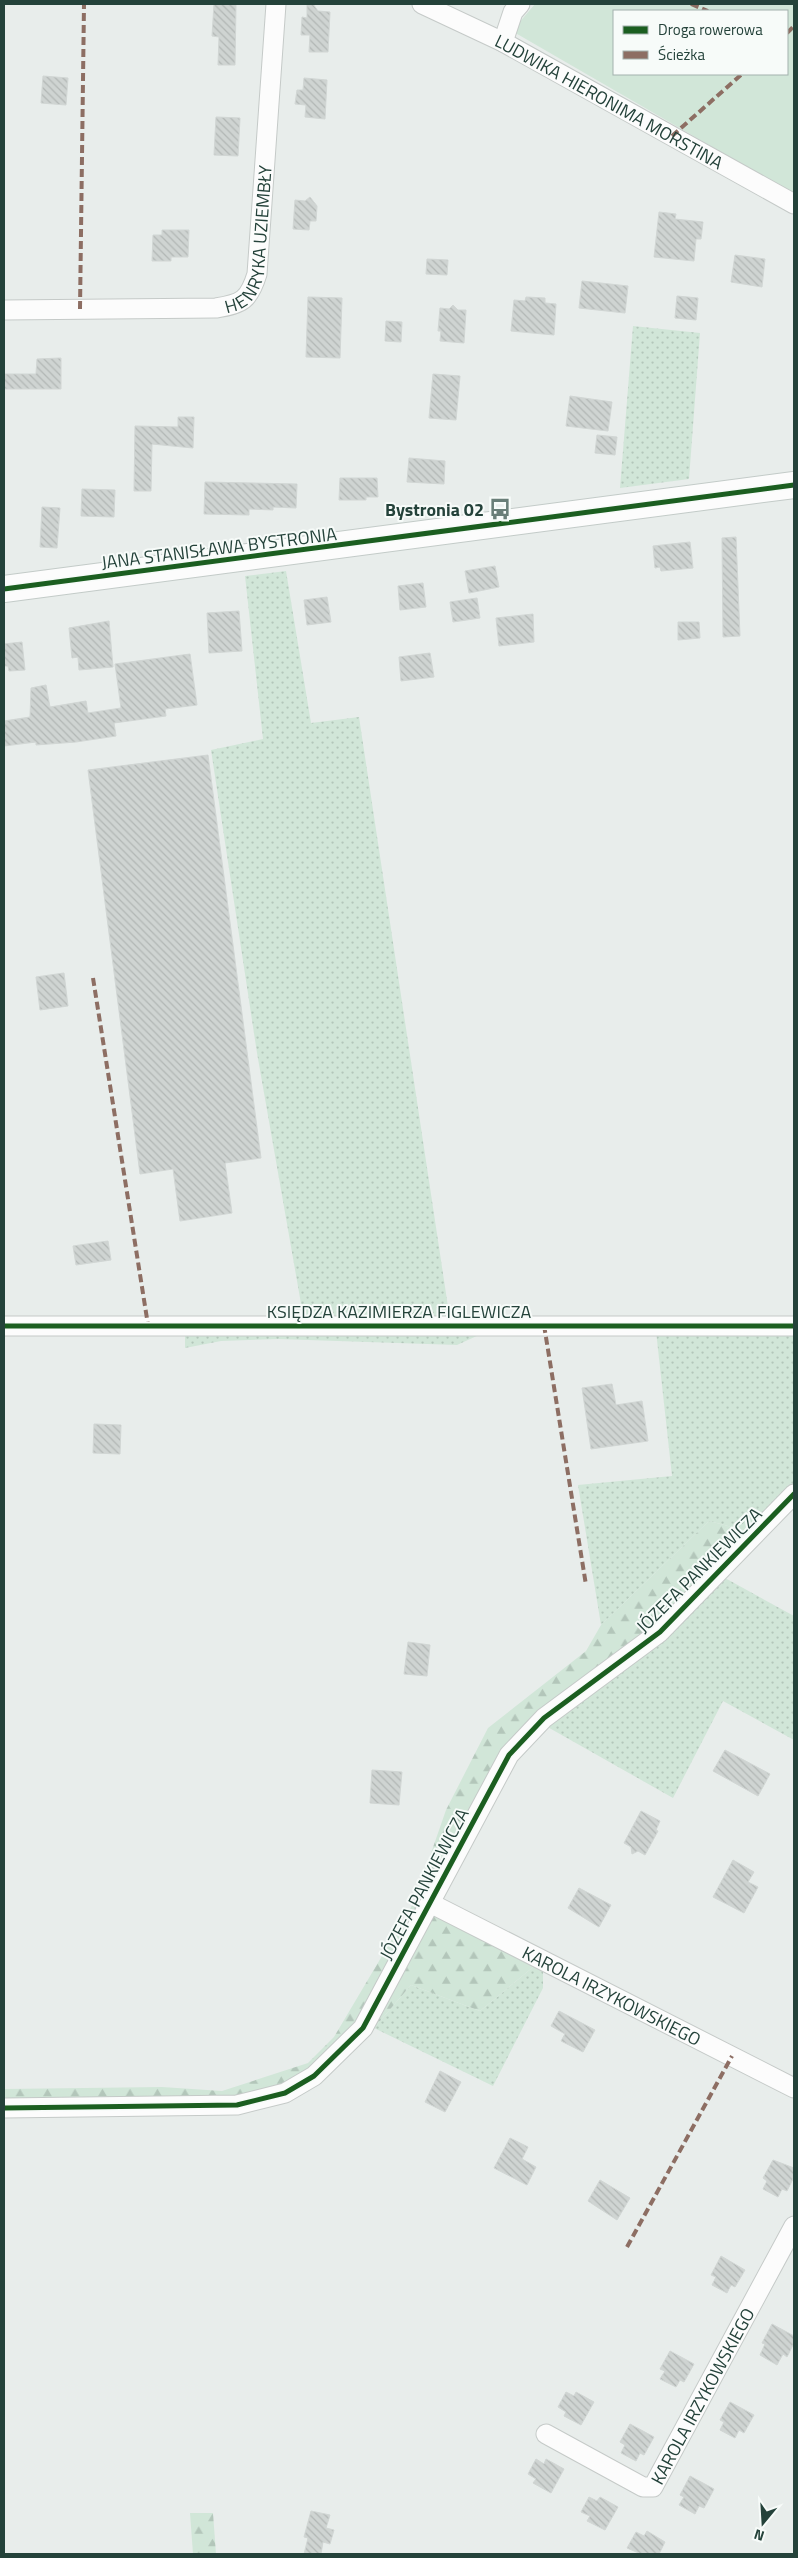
<svg xmlns="http://www.w3.org/2000/svg" width="798" height="2558" viewBox="0 0 798 2558" font-family="'Titillium Web',sans-serif">
<style>
.grass{fill:url(#grass-dots)}
.forest{fill:url(#forest-firs)}
.green{fill:#d1e6d8;fill-rule:evenodd}
.building{fill:url(#building-back-hatch);stroke:#d1d6d4}
.lines{fill:none;stroke-linecap:round;stroke-linejoin:round}
.street-casing{stroke:#c5cac8;stroke-width:21}
.secondary-casing{stroke:#c3cbc8;stroke-width:28}
.street{stroke:#fcfcfc;stroke-width:19}
.secondary{stroke:#fcfcfc;stroke-width:26}
.quiet{stroke:#8d6e63;stroke-width:4;stroke-dasharray:8 4;stroke-linecap:butt}
.cycleway-casing{stroke:#f7fbf9;stroke-width:8}
.cycleway{stroke:#1b5e20;stroke-width:5}
.labels{text-anchor:middle;dominant-baseline:central;stroke-width:4;stroke-linejoin:round;paint-order:stroke}
.street-label{font-size:18px;fill:#24423a;stroke:#f7fbf9}
.poi-label{font-size:18px;font-weight:bold;fill:#24423a;stroke:#f7fbf9;text-anchor:end}
</style>
<defs>
<pattern id="grass-dots" width="8" height="8" patternUnits="userSpaceOnUse" patternTransform="scale(1.25)"><rect width="8" height="8" fill="#d1e6d8"/><path d="M2 2h.1M6 6h.1" fill="none" stroke="#b3c6ba" stroke-width="1.8" stroke-linecap="round"/></pattern>
<pattern id="forest-firs" width="22" height="20" patternUnits="userSpaceOnUse" patternTransform="scale(1.25)"><rect width="22" height="20" fill="#d1e6d8"/><path d="M5 1l3.5 6h-7zM16 11l3.5 6h-7z" fill="#b3c6ba"/></pattern>
<pattern id="building-back-hatch" width="6" height="6" patternUnits="userSpaceOnUse" patternTransform="scale(1.25)"><rect width="6" height="6" fill="#cfd4d2"/><path d="M-1 5l2 2M0 0l6 6M5-1l2 2" fill="none" stroke="#b2b7b5"/></pattern>
</defs>
<rect width="100%" height="100%" fill="#e8edeb"/>
<g class="grass">
<path d="M633,326L700,333L689,479L620,488Z"/>
<path d="M286,571L311,723L359,717L450,1320L354,1319L303,1315L257,1053L211,750L263,739L245,576Z"/>
<path d="M492,1329L457,1345L278,1339L221,1341L185,1348V1330Z"/>
<path d="M656,1331L794,1332V1490L751,1532L709,1521L601,1625L578,1485L672,1476Z"/>
<path d="M725,1578L794,1616V1740L723,1701L673,1798L544,1725Z"/>
<path d="M538,1963L543,1968V1988L493,2086L374,2028L411,1985L480,2011Z"/>
</g>
<g class="forest">
<path d="M709,1521L751,1532L654,1628L508,1743L360,2024L310,2073L277,2091L224,2100L4,2105V2089L162,2087L222,2091L308,2063L334,2037L414,1902L446,1810L488,1728L586,1651L601,1625Z"/>
<path d="M432,1909L538,1963L480,2011L411,1985L374,2028Z"/>
<path d="M190,2513H213L216,2554H193Z"/>
</g>
<path class="green" d="M535,4H794V194L512,31ZM614,11H787V74H614Z"/>
<g class="building">
<path d="M214,4H236L235,65H218L219,37L212,36Z"/>
<path d="M307,4H313L318,11L330,12L328,52H309L310,35H301L302,17L307,18Z"/>
<path d="M43,76L68,78L66,105L41,103Z"/>
<path d="M304,78L327,80L325,119L305,117L306,105L295,104L297,90H303Z"/>
<path d="M216,117L240,118L238,156L214,155Z"/>
<path d="M310,197L317,206L316,221H310L309,230L293,229L295,200L305,201Z"/>
<path d="M659,212L676,214L675,219L703,222L701,239H696L694,261L654,257Z"/>
<path d="M162,230H189L188,257H171V261H152L153,235H162Z"/>
<path d="M735,255L765,259L762,287L731,282Z"/>
<path d="M427,259L448,260L447,275L426,274Z"/>
<path d="M582,281L628,286L625,313L579,308Z"/>
<path d="M677,296L698,298L696,320L675,318Z"/>
<path d="M308,297L342,298L340,358L306,357Z"/>
<path d="M526,297L545,298V303L556,304L554,335L511,331L514,300L525,301Z"/>
<path d="M453,305L458,310H466L464,343L440,341L441,331H438L440,308L449,309Z"/>
<path d="M386,321L402,322L401,342L385,341Z"/>
<path d="M61,358V389H4V374H36L37,359Z"/>
<path d="M433,374L460,376L456,420L429,418Z"/>
<path d="M570,396L612,402L608,431L566,426Z"/>
<path d="M178,417H194L193,448L152,444L151,491H134L135,426L178,427Z"/>
<path d="M597,435L617,437L615,455L595,453Z"/>
<path d="M409,458L445,461L444,484L407,482Z"/>
<path d="M340,478H377L378,497H366V500H339Z"/>
<path d="M205,482L297,484L296,508L273,507V510L249,509V515L204,514Z"/>
<path d="M82,489L115,490L114,517L81,516Z"/>
<path d="M42,507L60,508L57,548L40,547Z"/>
<path d="M736,537L740,636L723,637L722,538Z"/>
<path d="M690,542L693,568L661,571L660,567L655,568L653,546Z"/>
<path d="M495,566L499,587L469,593L465,571Z"/>
<path d="M423,583L426,607L400,610L398,586Z"/>
<path d="M327,597L331,622L307,625L304,600Z"/>
<path d="M477,598L480,618L453,622L450,602Z"/>
<path d="M239,611L242,651L209,653L207,613Z"/>
<path d="M533,614L534,642L499,646L496,618Z"/>
<path d="M109,621L113,667L79,670L78,657L72,658L69,628Z"/>
<path d="M678,622H699L700,638L678,640Z"/>
<path d="M22,642L25,670L9,671L8,666H4V644Z"/>
<path d="M430,653L434,677L401,681L399,657Z"/>
<path d="M190,654L197,705L165,709L166,716L114,723L116,736L76,742L36,745V742L4,746V721L30,717L31,688L46,685L50,707L86,701L88,713L121,708L115,664Z"/>
<path d="M208,755L261,1158L225,1163L232,1213L180,1221L173,1169L140,1174L88,770Z"/>
<path d="M64,973L68,1006L40,1010L36,977Z"/>
<path d="M108,1241L111,1260L76,1265L73,1246Z"/>
<path d="M612,1384L616,1405L642,1401L648,1441L591,1449L582,1388Z"/>
<path d="M94,1424L121,1425L120,1454L93,1453Z"/>
<path d="M408,1642L430,1645L427,1676L404,1674Z"/>
<path d="M725,1750L770,1774L758,1796L713,1771Z"/>
<path d="M372,1770L402,1772L399,1805L370,1803Z"/>
<path d="M641,1811L660,1821L656,1830L658,1831L645,1855L638,1851L632,1854L631,1847L624,1843Z"/>
<path d="M733,1860L754,1872L748,1882L758,1887L744,1913L713,1897Z"/>
<path d="M579,1888L611,1905L599,1927L568,1908Z"/>
<path d="M559,2011L595,2030L583,2052L561,2041L565,2034L551,2026Z"/>
<path d="M440,2071L461,2082L445,2112L425,2102Z"/>
<path d="M510,2138L528,2147L522,2159L536,2167L527,2185L494,2168Z"/>
<path d="M773,2160L794,2168V2177L787,2191L782,2189L778,2197L763,2189L767,2181L763,2178Z"/>
<path d="M600,2180L630,2198L617,2220L588,2201Z"/>
<path d="M721,2256L745,2270L735,2287L731,2285L727,2293L712,2285L716,2277L711,2275Z"/>
<path d="M772,2324L794,2336V2343L787,2357L783,2354L777,2365L760,2355L765,2344L762,2343Z"/>
<path d="M670,2351L694,2364L684,2382L680,2380L676,2387L660,2379L665,2371L660,2369Z"/>
<path d="M566,2392L574,2396L576,2392L594,2402L581,2425L564,2416L566,2412L558,2407Z"/>
<path d="M730,2402L754,2415L744,2433L739,2430L735,2438L720,2430L724,2422L720,2420Z"/>
<path d="M630,2424L654,2437L644,2455L640,2453L636,2461L621,2453L625,2445L620,2442Z"/>
<path d="M536,2459L544,2464L546,2459L564,2469L551,2493L533,2483L536,2479L528,2474Z"/>
<path d="M690,2476L714,2489L704,2508L699,2506L695,2514L679,2505L684,2497L680,2495Z"/>
<path d="M589,2497L597,2501L600,2497L618,2507L605,2530L587,2521L590,2516L581,2512Z"/>
<path d="M311,2511L330,2515L326,2528L334,2530L330,2544L323,2542L321,2554H304L308,2538L304,2537Z"/>
<path d="M647,2531L665,2542L659,2554H641L627,2548L636,2532L644,2536Z"/>
</g>
<g class="lines">
<g class="street-casing">
<g id="street">
<path id="s1" d="M422,4L503,42L794,204"/>
<path d="M503,42L513,12L520,4"/>
<path id="s2" d="M4,310L216,308C242,304 249,300 257,274L276,4"/>
<path d="M4,1326H794"/>
<path id="s3" d="M430,1903L794,2088"/>
<path d="M4,2108L237,2105L285,2093L314,2076L363,2028L509,1755L544,1718L660,1632L794,1494"/>
<path id="s4" d="M546,2434L643,2487H653L794,2226"/>
</g>
</g>
<g class="secondary-casing">
<path id="secondary" d="M4,589L794,485"/>
</g>
<use href="#street" class="street"/>
<use href="#secondary" class="secondary"/>
<g class="quiet">
<path d="M691,4L708,11"/>
<path d="M787,33L794,26"/>
<path d="M672,136L742,74"/>
<path d="M80,309L84,4"/>
<path d="M93,978L148,1325"/>
<path d="M544,1325L586,1585"/>
<path d="M627,2247L732,2056"/>
</g>
<g class="cycleway-casing">
<g id="cycleway">
<path d="M4,589L794,485"/>
<path d="M4,1326H794"/>
<path d="M4,2108L237,2105L285,2093L314,2076L363,2028L509,1755L544,1718L660,1632L794,1494"/>
</g>
</g>
<use href="#cycleway" class="cycleway"/>
</g>
<defs>
<g id="bus-bare" transform="scale(1.725)"><path d="M-5-6H5V4H4V6H2V4H-2V6H-4V4H-5ZM-3.5-4V0h7V-4ZM-3.5 1.2v1.5H-2V1.2ZM2 1.2v1.5H3.5V1.2Z" fill="#697e78" stroke="#f7fbf9" stroke-width="2.5" paint-order="stroke"/></g>
</defs>
<g fill-rule="evenodd">
<use href="#bus-bare" x="500" y="509"/>
</g>
<g class="labels">
<g class="street-label">
<text stroke="none"><textPath href="#s1" startOffset="211">LUDWIKA HIERONIMA MORSTINA</textPath></text>
<text stroke="none"><textPath href="#s2" startOffset="300">HENRYKA UZIEMBŁY</textPath></text>
<text transform="translate(219 548) rotate(-7)">JANA STANISŁAWA BYSTRONIA</text>
<text x="399" y="1311">KSIĘDZA KAZIMIERZA FIGLEWICZA</text>
<text transform="translate(699 1570) rotate(-45)">JÓZEFA PANKIEWICZA</text>
<text transform="translate(424 1884) rotate(-62)">JÓZEFA PANKIEWICZA</text>
<text stroke="none"><textPath href="#s3" startOffset="204">KAROLA IRZYKOWSKIEGO</textPath></text>
<text stroke="none"><textPath href="#s4" startOffset="224">KAROLA IRZYKOWSKIEGO</textPath></text>
</g>
<g class="poi-label">
<text x="484" y="509">Bystronia 02</text>
</g>
</g>
<rect width="798" height="2558" fill="none" stroke="#24423a" stroke-width="10"/>
<rect x="613" y="10" width="175" height="65" fill="#f7fbf9" stroke="#a3b1ad"/>
<rect x="623" y="26" width="25" height="8" fill="#1b5e20" stroke="#a3b1ad"/>
<text x="658" y="35" font-size="15" fill="#24423a">Droga rowerowa</text>
<rect x="623" y="51" width="25" height="8" fill="#8d6e63" stroke="#a3b1ad"/>
<text x="658" y="60" font-size="15" fill="#24423a">Ścieżka</text>
<g transform="translate(763 2523) rotate(198)" stroke="#f7fbf9" stroke-width="4" paint-order="stroke">
<path d="M0-4L9 19L0 12L-9 19Z" fill="#24423a"/>
<text y="-8" font-size="14" font-weight="bold" text-anchor="middle" fill="#24423a">N</text>
</g>
</svg>
